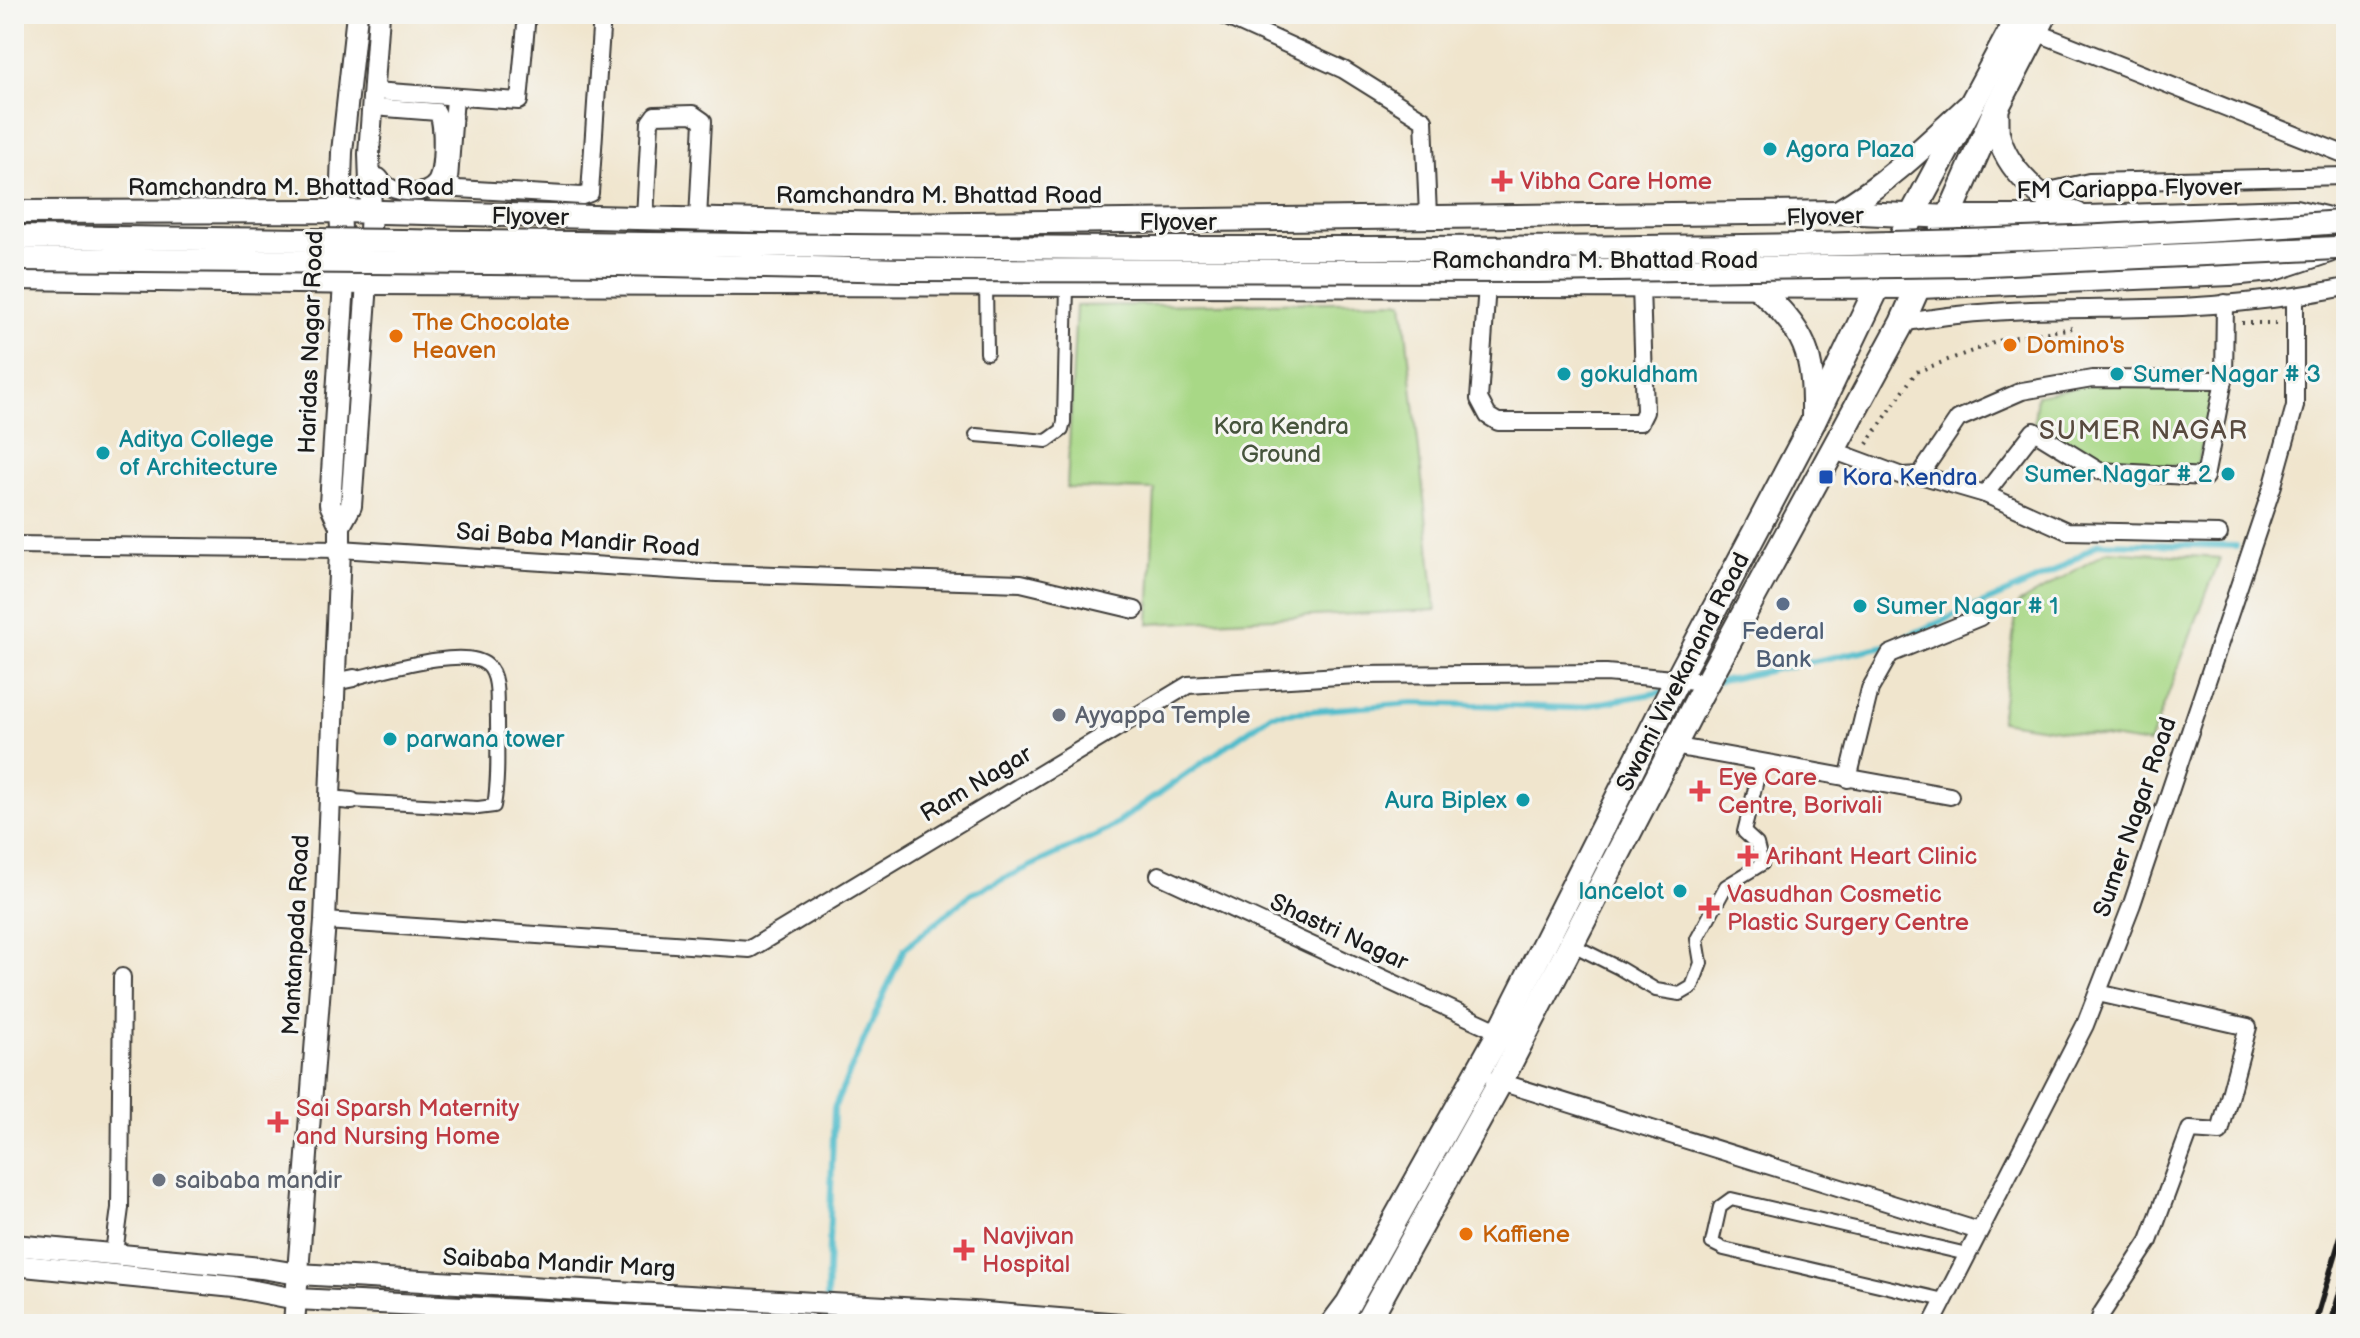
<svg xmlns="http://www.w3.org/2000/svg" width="2360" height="1338" viewBox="0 0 2360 1338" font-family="'Balsamiq Sans',sans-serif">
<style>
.green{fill:#a8d886;stroke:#627a51;stroke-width:2}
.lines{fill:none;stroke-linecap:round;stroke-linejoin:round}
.stream{stroke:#50bccb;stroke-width:6}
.pedestrian-casing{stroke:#3c3a37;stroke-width:16}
.minor-casing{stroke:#3c3a37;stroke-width:20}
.tertiary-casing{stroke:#3c3a37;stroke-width:24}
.secondary-casing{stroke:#3c3a37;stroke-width:26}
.primary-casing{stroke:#3c3a37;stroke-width:28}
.path{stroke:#3c3a37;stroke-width:4;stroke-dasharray:2 6;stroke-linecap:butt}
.pedestrian{stroke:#fff;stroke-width:12}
.minor{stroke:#fff;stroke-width:16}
.tertiary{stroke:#fff;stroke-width:20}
.secondary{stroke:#fff;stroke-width:22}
.primary{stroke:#fff;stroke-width:24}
.rail{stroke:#1c1c1c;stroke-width:6}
.secondary-bridge-casing{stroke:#3c3a37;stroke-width:26;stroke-linecap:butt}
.secondary-bridge{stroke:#fff;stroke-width:22}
.culture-dot{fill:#0f9aa8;stroke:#f6f6f2;stroke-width:3}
.health-dot{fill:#e0444e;stroke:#f6f6f2;stroke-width:3}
.food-dot{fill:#e8710a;stroke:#f6f6f2;stroke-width:3}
.transit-dot{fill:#1a4fb4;stroke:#f6f6f2;stroke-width:3}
.service-dot{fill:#5c6f8a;stroke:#f6f6f2;stroke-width:3}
.worship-dot{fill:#6b7280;stroke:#f6f6f2;stroke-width:3}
.labels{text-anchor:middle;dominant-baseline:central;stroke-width:6;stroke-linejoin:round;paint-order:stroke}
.culture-label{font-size:24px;fill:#0d838f;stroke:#f6f6f2;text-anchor:start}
.health-label{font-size:24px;fill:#be3a42;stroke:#f6f6f2;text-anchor:start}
.street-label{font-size:24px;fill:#1c1c1c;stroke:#f6f6f2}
.food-label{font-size:24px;fill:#c56008;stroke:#f6f6f2;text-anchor:start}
.park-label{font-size:24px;fill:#46543c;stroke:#f6f6f2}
.transit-label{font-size:24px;fill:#164399;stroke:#f6f6f2;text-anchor:start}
.service-label{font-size:24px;fill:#4e5e75;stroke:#f6f6f2}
.worship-label{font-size:24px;fill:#5b616d;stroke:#f6f6f2;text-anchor:start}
.neighbourhood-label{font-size:26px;letter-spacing:2px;fill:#584a3f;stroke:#f6f6f2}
</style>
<rect width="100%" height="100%" fill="#f6f6f2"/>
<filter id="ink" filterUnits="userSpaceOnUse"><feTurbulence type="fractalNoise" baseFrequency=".0125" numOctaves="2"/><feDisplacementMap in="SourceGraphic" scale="16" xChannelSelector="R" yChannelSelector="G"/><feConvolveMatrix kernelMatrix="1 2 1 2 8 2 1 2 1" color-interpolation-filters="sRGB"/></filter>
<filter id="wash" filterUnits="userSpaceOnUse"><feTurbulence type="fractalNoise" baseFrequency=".006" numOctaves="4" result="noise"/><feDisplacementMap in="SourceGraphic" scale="32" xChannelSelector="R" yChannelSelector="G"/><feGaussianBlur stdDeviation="1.8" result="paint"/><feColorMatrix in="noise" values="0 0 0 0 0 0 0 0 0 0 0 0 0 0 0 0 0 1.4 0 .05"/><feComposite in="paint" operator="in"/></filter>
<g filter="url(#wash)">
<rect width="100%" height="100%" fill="#f0e5cd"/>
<g class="green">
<path d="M1403,301L1436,610L1149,624L1155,490L1067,488L1076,306Z"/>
<path d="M2097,383L2214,389L2197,466L2101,464L2034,422L2037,395Z"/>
<path d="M2108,551L2220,558L2149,744L2000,721L2018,604Z"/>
</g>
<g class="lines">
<g class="stream">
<path d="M1716,682L1885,646L2052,573L2099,543L2236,546"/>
<path d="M826,1324L834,1108L904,949L971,894L1107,830L1272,714L1413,703L1573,708L1662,692"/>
</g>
</g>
</g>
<g filter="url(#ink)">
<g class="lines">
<g class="pedestrian-casing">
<g id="pedestrian">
<path d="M986,284L987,353"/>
<path d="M976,435L1047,441L1062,430L1064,422L1067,285"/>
<path d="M352,801L478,808L494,806C499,777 497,748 497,719C496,704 500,676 487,665C465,645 382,672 354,678"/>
<path d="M1571,944L1619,968L1656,990L1680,994L1692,987L1701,963L1697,939L1726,886L1762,864L1757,844L1744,832L1761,764"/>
<path d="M1944,1300L1724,1249L1712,1243L1720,1207L1731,1199L1967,1254"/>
</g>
</g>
<g class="minor-casing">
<g id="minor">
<path d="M1220,14L1344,70L1424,120L1428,216"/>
<path d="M1994,14L2015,24"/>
<path d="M2036,32L2346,155"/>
<path d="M374,91L519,101L527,14"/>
<path d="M455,97L449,180L452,186L458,189L582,196L590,193L602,14"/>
<path d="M373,107L437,112C444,123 443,171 436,182C429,192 418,193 407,192C394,191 387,187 379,177"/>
<path d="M2040,193L2089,182L2346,176"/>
<path d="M645,218L650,122L655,115L693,114L703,121L698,219"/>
<path d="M1487,285L1479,399L1488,416L1498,422H1640L1645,412L1641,286"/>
<path d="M1902,323C1994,305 2089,311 2182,307C2237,304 2292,298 2346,287"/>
<path d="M1832,450L1902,476L1920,475L1985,494L2067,531L2219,534"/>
<path d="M1920,475L1958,419L2022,391L2092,379L2224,380L2225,303"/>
<path d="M1985,494L2034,431L2099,471L2205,477L2224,380"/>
<path d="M14,545L340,549L717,573L1021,583L1135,610"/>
<path d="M335,682L354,678"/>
<path d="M1673,746L1950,796"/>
<path d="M1848,779L1870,689L1890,654L1980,617"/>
<path d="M330,799L352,801"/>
<path d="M1159,875L1500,1032"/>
<path d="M325,921L750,949L1188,685L1356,675L1606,673L1707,682"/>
<path d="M2098,993L2248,1027L2220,1132L2190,1130L2149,1241L2102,1313L2098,1324"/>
<path d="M1494,1080L1979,1231"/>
<path d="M114,1253L120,1208L122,977"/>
<path d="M1932,1324L2085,1025L2132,904L2273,485L2295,406V297"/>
</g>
</g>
<g class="tertiary-casing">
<g id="tertiary">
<path d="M340,526L351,506L367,283L371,212L369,154L379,14"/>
<path d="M14,1245L261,1268L298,1274L973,1312L1121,1324"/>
<path d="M14,1265L234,1287L296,1299L810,1324"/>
<path d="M294,1324L325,921L340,549V526L330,504L344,283L340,211L342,152L357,14"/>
</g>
</g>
<g class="secondary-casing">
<g id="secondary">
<path d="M1997,107C1998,115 1997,125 1998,133C2006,169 2043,203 2077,214"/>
<path d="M1839,211C1887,183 1926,145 1967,107"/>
<path d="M14,212L340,211L893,224L1838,212L1950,217H2086L2295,211L2333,220"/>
<path d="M14,278L367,283L1920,287L2231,274L2272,270L2329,251"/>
<path d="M1755,286C1807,332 1814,352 1813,421"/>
</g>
</g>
<g class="primary-casing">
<g id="primary">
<path d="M1333,1324L1348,1304L1500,1032L1677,680L1813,422L1912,215L2020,14"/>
<path d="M1366,1324L1500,1082L1701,693L1902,323L1997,107L2045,14"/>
</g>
</g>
<g class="path">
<path d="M2242,323H2281"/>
<path d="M1867,444L1916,372L2004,339L2073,328"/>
</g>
<use href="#pedestrian" class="pedestrian"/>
<use href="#minor" class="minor"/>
<use href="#tertiary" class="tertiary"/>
<use href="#secondary" class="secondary"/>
<use href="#primary" class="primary"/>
<g class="rail">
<path d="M2315,1324L2346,1219"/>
<path d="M2331,1324L2346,1271"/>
<path d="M2344,1324L2346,1317"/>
</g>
<g class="secondary-bridge-casing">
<g id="secondary-bridge">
<path d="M14,237C462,241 911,249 1359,248C1686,248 2015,246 2341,222"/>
<path d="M14,259L617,264L904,270L1537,271L1969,265L2336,248"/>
</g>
</g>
<use href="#secondary-bridge" class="secondary-bridge"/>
</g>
</g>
<g class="culture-dot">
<circle cx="1770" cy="149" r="8"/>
<circle cx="1564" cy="374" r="8"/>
<circle cx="2117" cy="374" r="8"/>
<circle cx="103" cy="453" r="8"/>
<circle cx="2228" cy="474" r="8"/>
<circle cx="1860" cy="606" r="8"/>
<circle cx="390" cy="739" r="8"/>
<circle cx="1523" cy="800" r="8"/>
<circle cx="1680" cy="891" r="8"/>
</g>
<g class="health-dot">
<path d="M1498 169h8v8h8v8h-8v8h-8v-8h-8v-8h8z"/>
<path d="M1696 779h8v8h8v8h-8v8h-8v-8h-8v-8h8z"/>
<path d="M1744 844h8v8h8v8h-8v8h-8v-8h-8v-8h8z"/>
<path d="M1705 896h8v8h8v8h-8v8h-8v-8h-8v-8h8z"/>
<path d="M274 1110h8v8h8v8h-8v8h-8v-8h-8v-8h8z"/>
<path d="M960 1238h8v8h8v8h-8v8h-8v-8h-8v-8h8z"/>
</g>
<g class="food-dot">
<circle cx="396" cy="336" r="8"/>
<circle cx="2010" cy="345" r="8"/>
<circle cx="1466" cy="1234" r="8"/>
</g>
<rect class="transit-dot" x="1818" y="469" width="16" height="16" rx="4"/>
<circle class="service-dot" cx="1783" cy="604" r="8"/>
<g class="worship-dot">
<circle cx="1059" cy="715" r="8"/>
<circle cx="159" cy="1180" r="8"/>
</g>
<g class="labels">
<g class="culture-label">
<text x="1786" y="149">Agora Plaza</text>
<text x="1580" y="374">gokuldham</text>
<text x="2133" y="374">Sumer Nagar # 3</text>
<text x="119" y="439">Aditya College<tspan x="119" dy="28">of Architecture</tspan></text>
<text x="2212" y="474" text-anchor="end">Sumer Nagar # 2</text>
<text x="1876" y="606">Sumer Nagar # 1</text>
<text x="406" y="739">parwana tower</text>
<text x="1507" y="800" text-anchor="end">Aura Biplex</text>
<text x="1664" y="891" text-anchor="end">lancelot</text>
</g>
<g class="health-label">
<text x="1520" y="181">Vibha Care Home</text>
<text x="1718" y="777">Eye Care<tspan x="1718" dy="28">Centre, Borivali</tspan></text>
<text x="1766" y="856">Arihant Heart Clinic</text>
<text x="1727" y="894">Vasudhan Cosmetic<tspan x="1727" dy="28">Plastic Surgery Centre</tspan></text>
<text x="296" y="1108">Sai Sparsh Maternity<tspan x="296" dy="28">and Nursing Home</tspan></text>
<text x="982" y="1236">Navjivan<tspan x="982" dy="28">Hospital</tspan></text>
</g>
<g class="street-label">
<text x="291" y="187">Ramchandra M. Bhattad Road</text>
<text transform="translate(2129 189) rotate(-1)">FM Cariappa Flyover</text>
<text x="939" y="195">Ramchandra M. Bhattad Road</text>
<text transform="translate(530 217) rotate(1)">Flyover</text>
<text transform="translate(1825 217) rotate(-2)">Flyover</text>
<text x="1178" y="222">Flyover</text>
<text x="1595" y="260">Ramchandra M. Bhattad Road</text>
<text transform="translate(311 342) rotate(-88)">Haridas Nagar Road</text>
<text transform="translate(578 540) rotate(4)">Sai Baba Mandir Road</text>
<text transform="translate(1683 672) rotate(-63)">Swami Vivekanand Road</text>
<text transform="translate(976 784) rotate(-31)">Ram Nagar</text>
<text transform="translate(2135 817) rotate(-71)">Sumer Nagar Road</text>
<text transform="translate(1339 932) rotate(25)">Shastri Nagar</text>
<text transform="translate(296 935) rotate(-87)">Mantanpada Road</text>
<text transform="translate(559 1263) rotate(3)">Saibaba Mandir Marg</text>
</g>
<g class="food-label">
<text x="412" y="322">The Chocolate<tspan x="412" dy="28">Heaven</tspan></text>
<text x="2026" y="345">Domino's</text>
<text x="1482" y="1234">Kaffiene</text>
</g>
<g class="park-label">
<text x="1281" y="426">Kora Kendra<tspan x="1281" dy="28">Ground</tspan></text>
</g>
<g class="transit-label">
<text x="1842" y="477">Kora Kendra</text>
</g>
<g class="service-label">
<text x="1783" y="631">Federal<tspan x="1783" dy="28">Bank</tspan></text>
</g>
<g class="worship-label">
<text x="1075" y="715">Ayyappa Temple</text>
<text x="175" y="1180">saibaba mandir</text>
</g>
<g class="neighbourhood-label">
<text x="2144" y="431">SUMER NAGAR</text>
</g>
</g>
<rect width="2360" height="1338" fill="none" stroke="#f6f6f2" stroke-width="48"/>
</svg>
